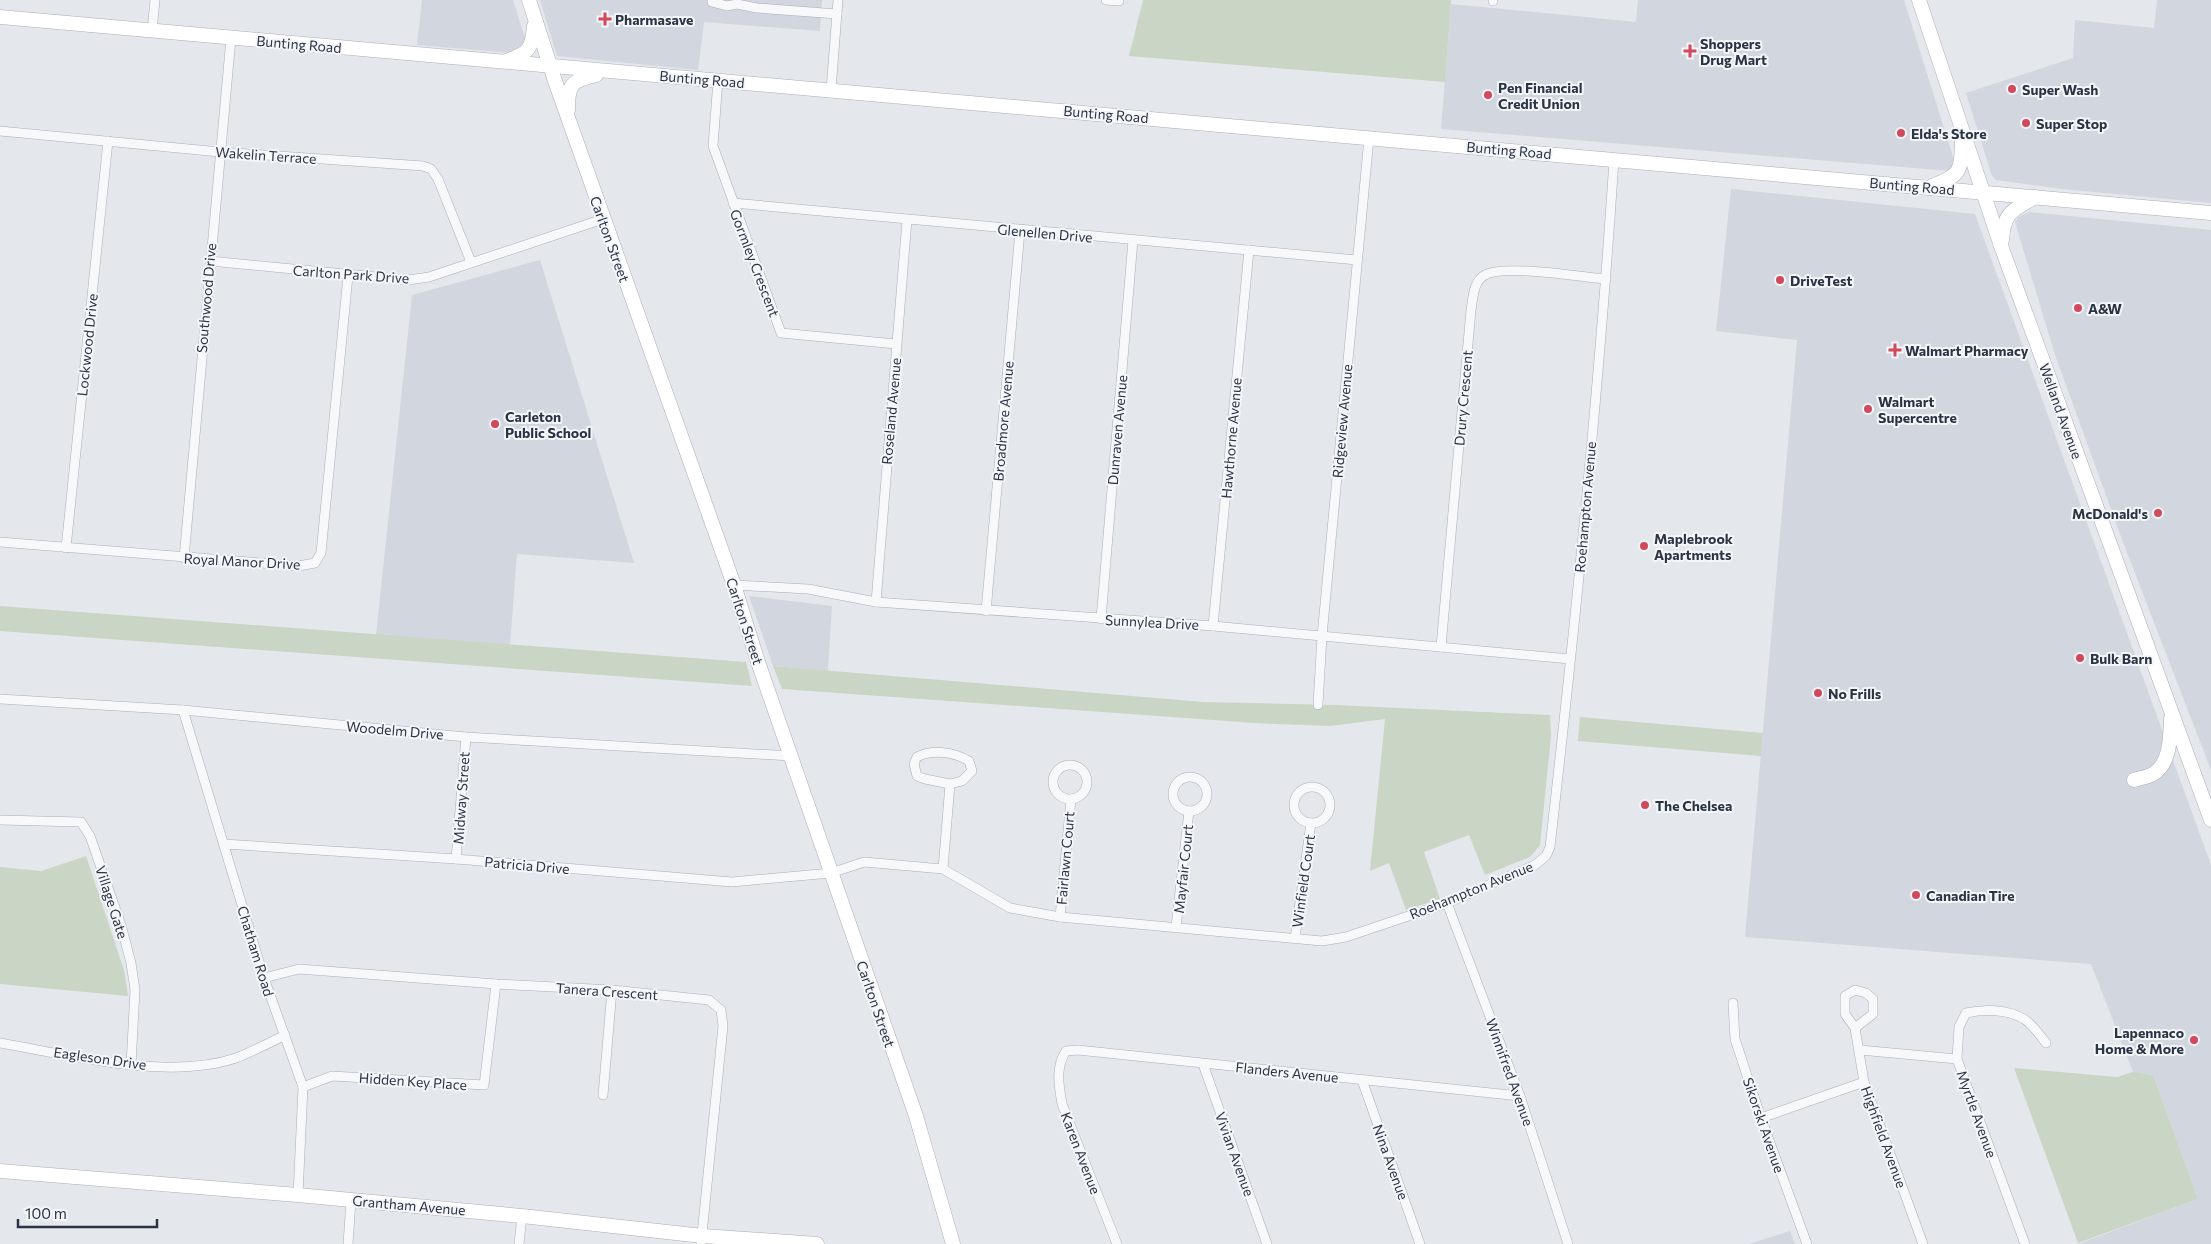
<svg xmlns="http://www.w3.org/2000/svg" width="2211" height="1244" viewBox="0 0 2211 1244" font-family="Commissioner,sans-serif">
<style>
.built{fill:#d2d6de}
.green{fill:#c9d6c5}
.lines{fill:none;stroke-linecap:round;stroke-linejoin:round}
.street-casing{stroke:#a9aeb7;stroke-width:10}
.secondary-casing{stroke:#a9aeb7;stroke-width:15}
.street{stroke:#f7f8fa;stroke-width:9}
.secondary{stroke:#fff;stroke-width:14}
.poi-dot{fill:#d1495b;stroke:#f4f6f9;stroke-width:2}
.labels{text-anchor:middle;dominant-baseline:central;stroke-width:4;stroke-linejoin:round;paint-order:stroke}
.poi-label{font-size:14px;font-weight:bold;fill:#2b3445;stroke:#f4f6f9;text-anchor:start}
.street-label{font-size:14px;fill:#2b3445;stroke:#f4f6f9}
</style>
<rect width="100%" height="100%" fill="#e4e7ec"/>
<g class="built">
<path d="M422,0H513L526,41L513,53L417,45Z"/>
<path d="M540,0H822L820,31L704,22L698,70L557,56Z"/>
<path d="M1638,0H1904L1954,160L1951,171L1441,129L1451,4L1636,22Z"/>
<path d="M2157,0H2211V203L2062,189L1996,180L1992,176L1966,93L2073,58L2075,20L2154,28Z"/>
<path d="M1731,189L1975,214L2211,865V1244H2078L2198,1199L2153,1075L2133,1072L2091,964L1745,937L1797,340L1716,331Z"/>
<path d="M2029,212L2211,230V770L2123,542L2055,355L2015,222L2019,217Z"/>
<path d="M540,260L634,563L517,554L510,645L376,635L412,295Z"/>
<path d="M749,596L832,606L828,671L773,666Z"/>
<path d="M1790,1231L1795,1244H1749Z"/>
</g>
<g class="green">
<path d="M1143,0H1451L1445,82L1129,56Z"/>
<path d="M0,606L746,662L752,686L0,631Z"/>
<path d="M773,666L1203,702L1336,705L1550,715L1551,736L1540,845L1530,857L1485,875L1469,835L1424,852L1440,899L1406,910L1389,863L1370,871L1385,719L1330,726L1254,723L782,689Z"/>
<path d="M1580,717L1763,733L1761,756L1578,741Z"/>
<path d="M86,856L124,970L128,996L0,984V867L41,871Z"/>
<path d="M2014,1068L2117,1077L2133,1072L2153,1075L2198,1199L2078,1243Z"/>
</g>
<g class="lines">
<g class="street-casing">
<g id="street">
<path d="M712,0V2L727,6L737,4L757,8L837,14"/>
<path d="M1106,0L1119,1"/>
<path d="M1493,1V0"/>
<path d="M152,31L155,0"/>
<path d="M718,80L713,146L781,333L896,344"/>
<path d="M831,90L838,0"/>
<path d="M0,131L220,152L423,166L431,169L438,179L471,262"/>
<path d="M733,203L1357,260"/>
<path d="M210,261L408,280L429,277L603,219"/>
<path d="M0,542L298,566L315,563L321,553L348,276"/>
<path d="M66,548L108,141"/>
<path d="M184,558L231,38"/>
<path d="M734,585L808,589L876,602L1213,626L1570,659"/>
<path d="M876,602L907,220"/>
<path d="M986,611L1020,231"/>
<path d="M1101,619L1133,240"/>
<path d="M1213,626L1249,250"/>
<path d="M1441,647L1471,310C1473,299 1473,281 1485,275C1504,264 1581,277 1606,279"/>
<path d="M0,699L183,710L466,737L791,756"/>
<path d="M1318,705L1322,636L1369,138"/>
<path d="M183,710L264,978L303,1087L298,1195"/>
<circle cx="1070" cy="782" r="17"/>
<circle cx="1190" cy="794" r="17"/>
<circle cx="1312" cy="805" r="18"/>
<path d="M0,820L81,822L90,836L121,925L131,963L135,990L131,1065"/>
<path d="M224,844L456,859L732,882L831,873L864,862L943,869L1010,908L1060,917L1322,941L1346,937L1447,903L1535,865L1546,856L1550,847C1576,619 1599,389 1614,160"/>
<path d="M456,859L466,737"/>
<path d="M943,869L950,784L962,781L972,771L969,761C954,752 933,749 917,757L914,764L917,776L925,779L950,784"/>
<path d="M1447,903L1520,1096L1568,1244"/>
<path d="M1060,917L1071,799"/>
<path d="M1176,927L1189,811"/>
<path d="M1295,938L1311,823"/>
<path d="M264,978L299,969L496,984L612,990L709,1000L721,1010L723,1026L701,1244"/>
<path d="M1733,1003L1735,1039L1761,1118L1807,1244"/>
<path d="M1855,1028L1873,1014V999L1866,993L1855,990L1845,996V1014L1855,1028L1864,1082L1923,1244"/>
<path d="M0,1043C70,1055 168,1081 236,1058C252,1052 269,1043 285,1035"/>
<path d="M1860,1050L1957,1059"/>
<path d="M1203,1064L1267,1244"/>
<path d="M1362,1080L1420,1244"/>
<path d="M303,1087L332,1076L484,1085L496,984"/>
<path d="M603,1095L612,990"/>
<path d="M1761,1118L1864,1082"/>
<path d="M348,1244L351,1200"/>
<path d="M519,1244L522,1216"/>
<path d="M1117,1244L1062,1104C1059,1086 1055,1068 1066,1051L1078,1050L1520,1096"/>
<path d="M2025,1244L1957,1059L1959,1027L1966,1013C1984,1009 2007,1009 2024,1019C2032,1024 2040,1035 2046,1043"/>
</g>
</g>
<g class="secondary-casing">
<g id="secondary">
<path d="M529,0L555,81L734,585L758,662L916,1116L953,1244"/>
<path d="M1919,0L2001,246L2211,820"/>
<path d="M0,17L2211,213"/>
<path d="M506,61C529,53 532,49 534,26"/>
<path d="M568,110C568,84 571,81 596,75"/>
<path d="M1932,186C1961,175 1961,172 1962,141"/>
<path d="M2002,240C2004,212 2012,211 2035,197"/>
<path d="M2134,780C2140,778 2148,777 2153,774C2171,763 2170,736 2171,719"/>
<path d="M0,1171L298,1195L522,1216L703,1236L817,1244"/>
</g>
</g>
<use href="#street" class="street"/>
<use href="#secondary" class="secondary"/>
</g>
<g class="poi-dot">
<path d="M602.5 11.5h5v5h5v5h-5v5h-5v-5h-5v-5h5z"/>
<path d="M1687.5 43.5h5v5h5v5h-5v5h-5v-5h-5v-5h5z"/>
<circle cx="2012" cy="89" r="5"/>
<circle cx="1488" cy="95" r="5"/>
<circle cx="2026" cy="123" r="5"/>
<circle cx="1901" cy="133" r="5"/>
<circle cx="1780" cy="280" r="5"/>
<circle cx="2078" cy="308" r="5"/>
<path d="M1892.5 342.5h5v5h5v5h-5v5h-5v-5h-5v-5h5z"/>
<circle cx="1868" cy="409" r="5"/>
<circle cx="495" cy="424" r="5"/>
<circle cx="2158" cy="513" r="5"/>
<circle cx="1644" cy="546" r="5"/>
<circle cx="2080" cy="658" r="5"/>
<circle cx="1818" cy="693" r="5"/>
<circle cx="1645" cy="805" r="5"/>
<circle cx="1916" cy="895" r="5"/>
<circle cx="2194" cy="1040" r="5"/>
</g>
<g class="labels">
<g class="poi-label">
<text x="615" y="19">Pharmasave</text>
<text x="1700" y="43">Shoppers<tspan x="1700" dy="16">Drug Mart</tspan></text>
<text x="1498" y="87">Pen Financial<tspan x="1498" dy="16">Credit Union</tspan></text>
<text x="2022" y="89">Super Wash</text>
<text x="2036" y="123">Super Stop</text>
<text x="1911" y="133">Elda's Store</text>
<text x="1790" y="280">DriveTest</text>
<text x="2088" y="308">A&amp;W</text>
<text x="1905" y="350">Walmart Pharmacy</text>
<text x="1878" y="401">Walmart<tspan x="1878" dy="16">Supercentre</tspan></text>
<text x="505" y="416">Carleton<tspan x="505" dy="16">Public School</tspan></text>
<text x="2148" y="513" text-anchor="end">McDonald's</text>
<text x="1654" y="538">Maplebrook<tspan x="1654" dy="16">Apartments</tspan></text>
<text x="2090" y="658">Bulk Barn</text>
<text x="1828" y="693">No Frills</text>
<text x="1655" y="805">The Chelsea</text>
<text x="1926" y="895">Canadian Tire</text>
<text x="2184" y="1032" text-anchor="end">Lapennaco<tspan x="2184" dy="16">Home &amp; More</tspan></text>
</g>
<g class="street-label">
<text transform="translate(299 44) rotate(5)">Bunting Road</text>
<text transform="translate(702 79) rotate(5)">Bunting Road</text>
<text transform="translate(1106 114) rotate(5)">Bunting Road</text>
<text transform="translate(1509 150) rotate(5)">Bunting Road</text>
<text transform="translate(266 155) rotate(4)">Wakelin Terrace</text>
<text transform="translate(1912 186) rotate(5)">Bunting Road</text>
<text transform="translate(1045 233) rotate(5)">Glenellen Drive</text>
<text transform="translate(610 239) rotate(70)">Carlton Street</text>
<text transform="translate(755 263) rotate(69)">Gormley Crescent</text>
<text transform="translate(351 274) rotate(4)">Carlton Park Drive</text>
<text transform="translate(206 298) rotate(-85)">Southwood Drive</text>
<text transform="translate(87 345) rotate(-84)">Lockwood Drive</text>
<text transform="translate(1463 398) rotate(-85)">Drury Crescent</text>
<text transform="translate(891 411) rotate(-85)">Roseland Avenue</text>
<text transform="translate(2061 411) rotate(70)">Welland Avenue</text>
<text transform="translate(1003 421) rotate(-85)">Broadmore Avenue</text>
<text transform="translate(1342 421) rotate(-85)">Ridgeview Avenue</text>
<text transform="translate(1117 430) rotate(-85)">Dunraven Avenue</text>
<text transform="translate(1231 438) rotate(-85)">Hawthorne Avenue</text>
<text transform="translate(1585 507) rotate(-85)">Roehampton Avenue</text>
<text transform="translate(242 561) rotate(3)">Royal Manor Drive</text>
<text transform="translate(745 621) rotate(72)">Carlton Street</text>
<text transform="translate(1152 622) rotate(3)">Sunnylea Drive</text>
<text transform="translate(395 730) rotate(5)">Woodelm Drive</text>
<text transform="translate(461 798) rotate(-86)">Midway Street</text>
<text transform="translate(1065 858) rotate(-85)">Fairlawn Court</text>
<text transform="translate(527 865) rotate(5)">Patricia Drive</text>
<text transform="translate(1183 869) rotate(-84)">Mayfair Court</text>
<text transform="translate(1303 881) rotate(-82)">Winfield Court</text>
<text transform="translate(1471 890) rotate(-22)">Roehampton Avenue</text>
<text transform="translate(112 902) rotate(72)">Village Gate</text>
<text transform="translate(256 951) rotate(73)">Chatham Road</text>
<text transform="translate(607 991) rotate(4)">Tanera Crescent</text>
<text transform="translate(876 1004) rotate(71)">Carlton Street</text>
<text transform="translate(100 1058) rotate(8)">Eagleson Drive</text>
<text transform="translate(1287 1072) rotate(6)">Flanders Avenue</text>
<text transform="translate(1510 1072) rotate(70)">Winnifred Avenue</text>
<text transform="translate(413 1081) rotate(4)">Hidden Key Place</text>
<text transform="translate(1977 1114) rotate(70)">Myrtle Avenue</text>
<text transform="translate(1764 1125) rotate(71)">Sikorski Avenue</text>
<text transform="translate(1884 1137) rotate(70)">Highfield Avenue</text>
<text transform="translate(1081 1153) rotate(69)">Karen Avenue</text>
<text transform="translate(1235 1154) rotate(70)">Vivian Avenue</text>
<text transform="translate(1391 1162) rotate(70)">Nina Avenue</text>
<text transform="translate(409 1205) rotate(5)">Grantham Avenue</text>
</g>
</g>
<path d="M18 1219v8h139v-8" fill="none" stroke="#2b3445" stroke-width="2.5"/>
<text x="25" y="1219" font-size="15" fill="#2b3445" stroke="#f4f6f9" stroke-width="4" paint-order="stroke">100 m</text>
</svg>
